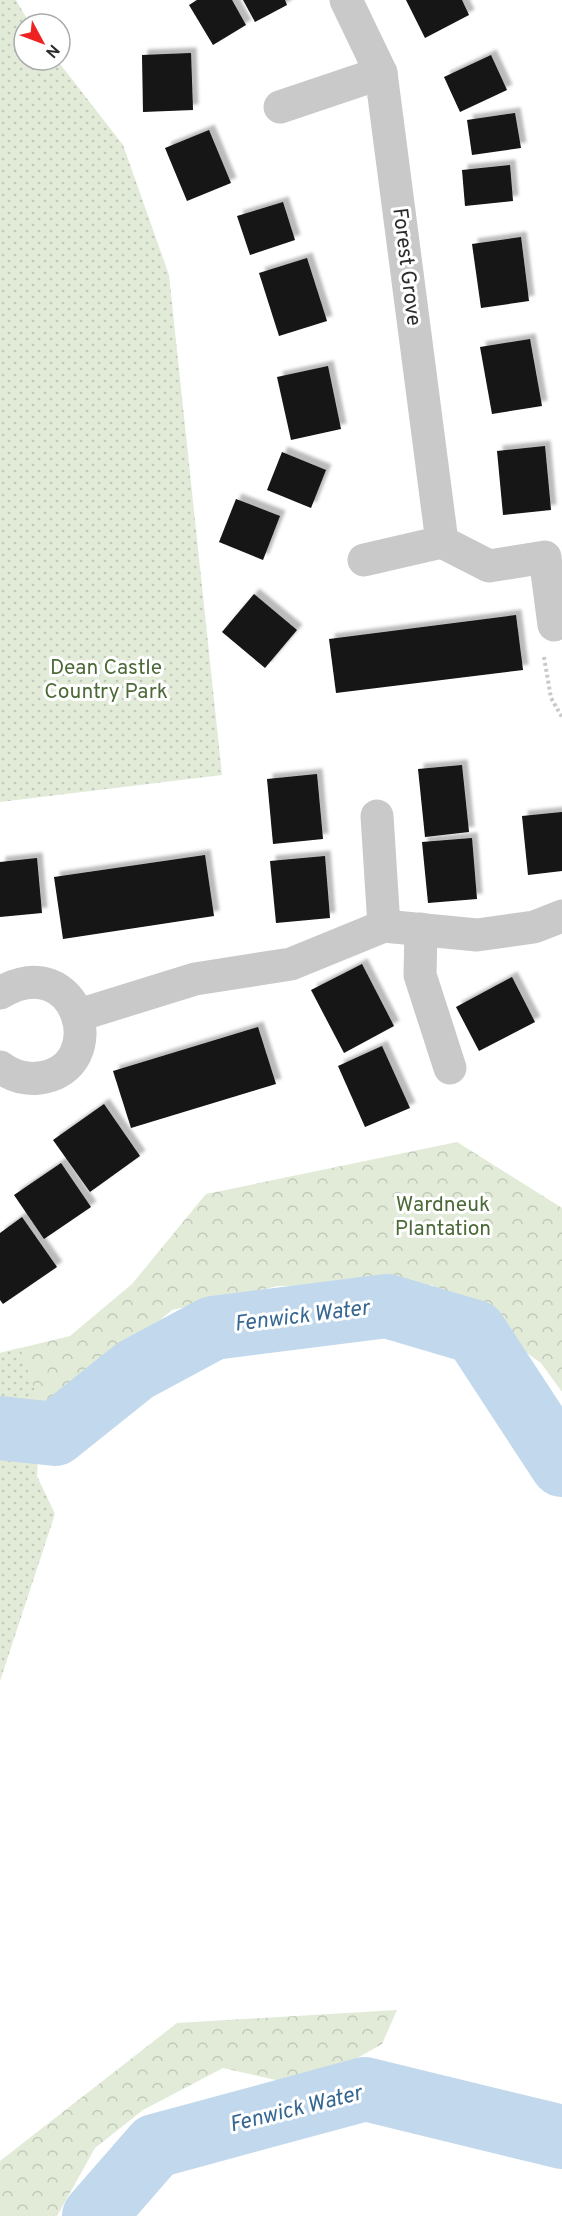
<svg xmlns="http://www.w3.org/2000/svg" width="562" height="2216" viewBox="0 0 562 2216" font-family="Overpass,sans-serif">
<style>
.forest{fill:url(#forest-crowns)}
.park{fill:url(#park-dots)}
.lines{fill:none;stroke-linecap:round;stroke-linejoin:round}
.river{stroke:#c2d9ed;stroke-width:64}
.building{fill:#131313;filter:url(#shadow)}
.path{stroke:#c9c9c9;stroke-width:4;stroke-dasharray:3 3;stroke-linecap:butt}
.street{stroke:#c9c9c9;stroke-width:33}
.labels{text-anchor:middle;dominant-baseline:central;stroke-width:6;stroke-linejoin:round;paint-order:stroke}
.street-label{font-size:21px;fill:#2c2c2c;stroke:#fff}
.park-label{font-size:21px;fill:#4b6a37;stroke:#fff}
.water-label{font-size:22px;font-style:italic;fill:#366792;stroke:#fff}
</style>
<defs>
<pattern id="forest-crowns" width="20" height="18" patternUnits="userSpaceOnUse" patternTransform="scale(1.5)"><rect width="20" height="18" fill="#e1ebd8"/><path d="M2 6a3 3 0 1 1 6 0M12 15a3 3 0 1 1 6 0" fill="none" stroke="#c1caba"/></pattern>
<pattern id="park-dots" width="8" height="8" patternUnits="userSpaceOnUse" patternTransform="scale(1.5)"><rect width="8" height="8" fill="#e1ebd8"/><path d="M2 2h.1M6 6h.1" fill="none" stroke="#c1caba" stroke-width="1.8" stroke-linecap="round"/></pattern>
<filter id="shadow"><feDropShadow dx="5.5" dy="-5.5" stdDeviation="1.5" flood-color="#0004"/></filter>
</defs>
<rect width="100%" height="100%" fill="#fff"/>
<g class="forest">
<path d="M457,1142L562,1208V1392L541,1363L432,1285L278,1286L172,1310L108,1364L40,1405L0,1400V1353L70,1336L132,1284L206,1194Z"/>
<path d="M397,2010L382,2044L306,2087L223,2068L143,2110L95,2148L57,2216H0V2161L177,2023Z"/>
</g>
<g class="park">
<path d="M0,0H16L30,24H24V60H57L123,145L169,275L222,775L0,802Z"/>
<path d="M20,1348L40,1405L37,1476L55,1514L0,1681V1353Z"/>
</g>
<g class="lines">
<g class="river">
<path d="M0,1428L55,1434L135,1370L213,1328L387,1306L475,1332L562,1465"/>
<path d="M94,2216L155,2146L365,2089L562,2137"/>
</g>
</g>
<g class="building">
<path d="M197,0H232L246,25L213,45L189,5Z"/>
<path d="M243,0H285L287,5L255,22Z"/>
<path d="M406,0H462L469,15L425,38Z"/>
<path d="M191,53L193,110L143,112L142,55Z"/>
<path d="M491,55L507,90L460,112L444,77Z"/>
<path d="M515,113L521,148L472,155L467,120Z"/>
<path d="M209,130L231,183L187,201L165,148Z"/>
<path d="M510,165L513,201L465,206L462,170Z"/>
<path d="M283,202L295,240L250,255L237,216Z"/>
<path d="M521,237L529,301L481,308L472,244Z"/>
<path d="M307,258L327,321L279,336L259,273Z"/>
<path d="M530,339L542,406L492,414L480,347Z"/>
<path d="M328,366L341,429L291,440L277,377Z"/>
<path d="M545,446L551,510L503,515L497,451Z"/>
<path d="M282,452L326,470L311,508L267,490Z"/>
<path d="M236,499L280,516L263,560L219,542Z"/>
<path d="M254,594L297,630L265,668L222,632Z"/>
<path d="M516,615L523,670L336,693L329,639Z"/>
<path d="M462,765L469,832L425,837L418,769Z"/>
<path d="M317,774L323,839L273,844L267,779Z"/>
<path d="M562,812V871L528,875L522,816Z"/>
<path d="M472,838L477,899L428,903L422,842Z"/>
<path d="M205,855L214,916L63,939L54,877Z"/>
<path d="M325,856L330,918L276,923L270,861Z"/>
<path d="M37,858L42,913L0,917V862Z"/>
<path d="M362,964L394,1026L344,1053L311,990Z"/>
<path d="M512,977L535,1022L479,1051L456,1007Z"/>
<path d="M258,1027L276,1084L131,1128L113,1071Z"/>
<path d="M382,1046L410,1108L365,1127L338,1066Z"/>
<path d="M104,1104L140,1156L90,1192L53,1140Z"/>
<path d="M61,1163L91,1207L44,1239L14,1195Z"/>
<path d="M22,1217L57,1267L3,1304L0,1300V1233Z"/>
</g>
<g class="lines">
<path class="path" d="M544,657L551,698L562,717"/>
<g class="street">
<path d="M346,0L381,73L442,542L364,560"/>
<path d="M280,107L381,73"/>
<path d="M442,542L489,566L545,557L554,625"/>
<path d="M377,816L384,926"/>
<path d="M421,929L420,975L450,1068"/>
<path d="M0,993C79,946 113,1069 39,1078C24,1080 12,1076 0,1067"/>
<path d="M79,1015L195,979L291,964L384,926L477,935L534,927L562,916"/>
</g>
</g>
<g class="labels">
<g class="street-label">
<text transform="translate(406 267) rotate(83)">Forest Grove</text>
</g>
<g class="park-label">
<text x="106" y="668">Dean Castle<tspan x="106" dy="24">Country Park</tspan></text>
<text x="443" y="1205">Wardneuk<tspan x="443" dy="24">Plantation</tspan></text>
</g>
<g class="water-label">
<text transform="translate(302 1317) rotate(-7)">Fenwick Water</text>
<text transform="translate(296 2110) rotate(-14)">Fenwick Water</text>
</g>
</g>
<g transform="translate(42 42) rotate(131)"><circle r="28" fill="#ffffff" stroke="#ababab" stroke-width="1.5"/>
<path d="M0-4.5L10 22L0 15L-10 22Z" fill="#ef2222"/>
<text y="-9" font-size="16" font-weight="bold" text-anchor="middle" fill="#2c2c2c">N</text>
</g>
</svg>
